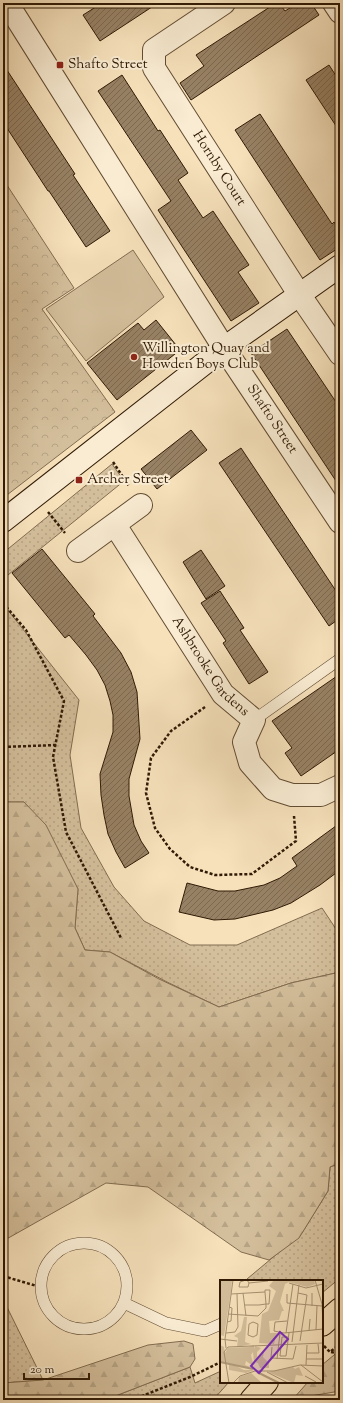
<svg xmlns="http://www.w3.org/2000/svg" width="343" height="1403" viewBox="0 0 343 1403" font-family="'Sorts Mill Goudy',serif">
<style>
.grass{fill:url(#grass-dots);stroke:#826c50}
.forest{fill:url(#forest-firs);stroke:#826c50}
.park{fill:url(#park-crowns);stroke:#826c50}
.pitch{fill:#d4bf9c;stroke:#826c50}
.building{fill:url(#building-hatch);stroke:#301a05}
.lines{fill:none;stroke-linecap:round;stroke-linejoin:round}
.lane-casing{stroke:#624c32;stroke-width:12}
.street-casing{stroke:#624c32;stroke-width:24}
.secondary-casing{stroke:#301a05;stroke-width:24}
.primary-casing{stroke:#301a05;stroke-width:24}
.path{stroke:#301a05;stroke-width:2.5;stroke-dasharray:3 2;stroke-linecap:butt}
.lane{stroke:#f9ecd3;stroke-width:11}
.street{stroke:#f9ecd3;stroke-width:22}
.secondary{stroke:#f9ecd3;stroke-width:22}
.primary{stroke:#f6e1bb;stroke-width:22}
.poi-dot{fill:#8f2418;stroke:#f9ecd3;stroke-width:1.5}
.labels{text-anchor:middle;dominant-baseline:central;stroke-width:4;stroke-linejoin:round;paint-order:stroke}
.poi-label{font-size:14px;fill:#301a05;stroke:#f9ecd3;text-anchor:start}
.street-label{font-size:14px;fill:#301a05;stroke:#f9ecd3}
.inset-river{fill:none;stroke:#b39d7d;stroke-width:2}
.inset-road{fill:none;stroke:#a79172;stroke-width:1}
.view{fill:#7b2cbf;fill-opacity:0.15;stroke:#7b2cbf;stroke-width:2}
.inset-edge{fill:none;stroke:#301a05;stroke-width:2}
</style>
<defs>
<pattern id="grass-dots" width="8" height="8" patternUnits="userSpaceOnUse"><rect width="8" height="8" fill="#d4bf9c"/><path d="M2 2h.1M6 6h.1" fill="none" stroke="#b6a485" stroke-width="1.8" stroke-linecap="round"/></pattern>
<pattern id="forest-firs" width="22" height="20" patternUnits="userSpaceOnUse"><rect width="22" height="20" fill="#d4bf9c"/><path d="M5 1l3.5 6h-7zM16 11l3.5 6h-7z" fill="#b6a485"/></pattern>
<pattern id="park-crowns" width="20" height="18" patternUnits="userSpaceOnUse"><rect width="20" height="18" fill="#d4bf9c"/><path d="M2 6a3 3 0 1 1 6 0M12 15a3 3 0 1 1 6 0" fill="none" stroke="#b6a485"/></pattern>
<pattern id="building-hatch" width="6" height="6" patternUnits="userSpaceOnUse"><rect width="6" height="6" fill="#978164"/><path d="M-1 1l2-2M0 6l6-6M5 7l2-2" fill="none" stroke="#7c6950"/></pattern>
</defs>
<rect width="100%" height="100%" fill="#f6e1bb"/>
<filter id="stains"><feTurbulence type="fractalNoise" baseFrequency=".005" numOctaves="4"/><feColorMatrix values="0 0 0 0 .2 0 0 0 0 .09 0 0 0 0 .02 0 0 0 .5 -.17"/></filter>
<radialGradient id="worn" r=".72"><stop offset=".6" stop-color="#630" stop-opacity="0"/><stop offset="1" stop-color="#630" stop-opacity=".3"/></radialGradient>
<g class="grass">
<path d="M112,464L124,481L3,579V553Z"/>
<path d="M3,604L79,700L70,755L81,828L114,887L144,921L190,945H237L322,908L340,935V972L291,983L219,1007L167,982L110,952L85,950L75,928L78,889L24,802H3Z"/>
<path d="M340,1163V1278L322,1293V1281H249L247,1279L302,1233L328,1191L330,1167Z"/>
<path d="M3,1299L43,1380L3,1383Z"/>
<path d="M190,1367L195,1383L221,1371V1382H229L213,1400H105Z"/>
</g>
<g class="forest">
<path d="M3,802H24L46,825L78,889L75,928L85,950L110,952L159,979L219,1007L291,983L340,972V1163L330,1167L328,1191L299,1238L269,1260L241,1252L148,1187L106,1183L3,1241Z"/>
<path d="M184,1341L193,1344L195,1359L190,1367L105,1400H3V1383L43,1380L148,1345Z"/>
<path d="M340,1350V1391L293,1399L308,1382H322V1365Z"/>
</g>
<path class="park" d="M3,179L74,288L42,309L115,412L3,498Z"/>
<path class="pitch" d="M133,250L164,297L86,361L46,309Z"/>
<g class="building">
<path d="M102,3H158L100,41L83,15Z"/>
<path d="M276,3H279L285,11L298,3H311L319,15L191,100L180,83L204,66L196,55Z"/>
<path d="M3,64L75,174L73,175L110,231L86,247L49,191H48L3,122Z"/>
<path d="M329,65L340,82V132L306,80Z"/>
<path d="M122,75L158,131L160,130L188,173L178,180L203,218L213,211L249,265L238,272L259,303L231,321L158,210L171,201L98,91Z"/>
<path d="M260,114L332,224L334,222L340,231V247L320,260L235,130Z"/>
<path d="M156,320L180,350L117,400L87,363L138,323L144,330Z"/>
<path d="M287,329L340,408V487L251,353Z"/>
<path d="M191,430L207,450L157,489L141,469Z"/>
<path d="M241,448L340,597V618L329,626L219,463Z"/>
<path d="M42,549L95,614L93,616L121,653L131,672L137,692L140,739L129,779V796L134,825L141,841L149,853L125,868L116,852L108,834L104,815L101,795L100,774L113,732V715L110,701L105,685L97,670L86,655L69,635L65,638L12,573Z"/>
<path d="M201,550L225,586L206,599L183,562Z"/>
<path d="M220,591L244,628L240,630L268,672L249,684L223,643L226,641L201,603Z"/>
<path d="M340,674V749L301,776L285,753L292,748L272,721Z"/>
<path d="M340,823V870L320,885L291,903L273,910L235,919L214,920L179,912L187,883L218,891H235L264,885L280,878L297,866L292,858Z"/>
</g>
<g class="lines">
<g class="lane-casing">
<g id="lane">
<path d="M254,720L340,659"/>
<circle cx="84" cy="1286" r="43"/>
<path d="M124,1303L166,1323L205,1331L221,1324"/>
</g>
</g>
<g class="street-casing">
<g id="street">
<path id="s1" d="M224,3L154,50V68L299,294L340,354"/>
<path d="M334,3L340,12"/>
<path id="s2" d="M12,11L224,348L340,522"/>
<path id="s3" d="M115,525L223,694L254,720L244,742L250,763L273,789L292,795H321L340,786"/>
<path d="M78,551L141,505"/>
</g>
</g>
<g class="secondary-casing">
<path id="secondary" d="M3,521L224,348L340,266"/>
</g>
<g class="primary-casing">
<g id="primary">
<path d="M322,1325L340,1309"/>
<path d="M251,1400L267,1382"/>
</g>
</g>
<g class="path">
<path d="M113,462L129,486"/>
<path d="M48,512L65,533"/>
<path d="M3,603L26,630L64,701L53,757L66,832L121,938"/>
<path d="M205,707L171,731L151,758L146,793L155,828L170,849L190,867L215,875L252,874L296,841L294,816"/>
<path d="M3,747L56,745"/>
<path d="M3,1276L40,1287"/>
<path d="M324,1346L330,1352L340,1344"/>
<path d="M331,1352L340,1354"/>
<path d="M132,1400L190,1377L221,1362"/>
</g>
<use href="#lane" class="lane"/>
<use href="#street" class="street"/>
<use href="#secondary" class="secondary"/>
<use href="#primary" class="primary"/>
</g>
<g class="poi-dot">
<rect x="56" y="61" width="8" height="8" rx="2"/>
<circle cx="134" cy="357" r="4"/>
<rect x="75" y="476" width="8" height="8" rx="2"/>
</g>
<g class="labels">
<g class="poi-label">
<text x="68" y="65">Shafto Street</text>
<text x="142" y="349">Willington Quay and<tspan x="142" dy="16">Howden Boys Club</tspan></text>
<text x="87" y="480">Archer Street</text>
</g>
<g class="street-label">
<text stroke="none"><textPath href="#s1" startOffset="222">Hornby Court</textPath></text>
<text stroke="none"><textPath href="#s2" startOffset="484">Shafto Street</textPath></text>
<text stroke="none"><textPath href="#s3" startOffset="171">Ashbrooke Gardens</textPath></text>
</g>
</g>
<g transform="translate(220 1280)">
<rect width="103" height="103" fill="#f6e1bb"/>
<path d="M0,65L4,67L5,73L8,68L29,67L33,83V86L26,81L25,85L36,89L0,82ZM73,87L75,89L79,87L83,96L76,95L74,103L48,92Z" fill="#d4bf9c"/>
<path d="M34,65V69L35,66L41,68L37,72V77L44,72L43,77L49,83V88H40L38,83L34,82L33,72L31,75L29,72V67ZM12,84L24,90H34L26,93L9,90V85Z" fill="#d4bf9c"/>
<path d="M0,11H11L4,56L0,55ZM31,93L42,103H18L19,97Z" fill="#d4bf9c"/>
<path d="M0,0H12L11,11H0ZM54,0H94L95,4L87,7L69,2L65,4L60,22L64,31H62L59,40L49,41L50,53H57L54,64L39,63L42,34L48,31L56,11L49,6ZM24,37H27L25,62L31,64L17,67L18,58L14,56L21,51Z" fill="#d4bf9c"/>
<path class="inset-river" d="M0,82L33,89M37,92L59,103"/>
<path class="inset-road" d="M26,0L20,2L19,7H28L29,3M27,0L29,3L48,1M95,0L102,24L103,44M69,3L86,8L103,4M23,13L26,36M78,13L87,15L80,61M92,13V26M11,14L45,12M67,14V23L102,26M8,34L38,36L46,28V24L45,12V10H50L49,24H46L39,25H25M67,41L55,42L54,51L64,53L103,49M7,42L11,41L12,28L9,27M96,50L97,26M89,51L90,39M6,53L15,52L18,47L17,14M66,53L73,4M33,57L28,55L29,44L33,42M33,57L37,55L38,44L33,42M68,57H62L60,76H66L69,53M0,59L17,61M72,62L79,5M52,67L51,78L73,79M6,68L5,59L13,0M87,73H99L98,64M57,79L60,53M73,79L76,66M86,79H103M81,85L103,102M86,85L87,65M47,92L68,103M85,96L96,102M9,103L4,72L8,67L103,63M13,103L20,96L35,91H54L80,85L103,86"/>
<path class="view" d="M60,52L68,59L39,93L31,86Z"/>
<rect width="103" height="103" class="inset-edge"/>
</g>
<rect width="343" height="1403" fill="none" stroke="#f6e1bb" stroke-width="16"/>
<rect x="4" y="4" width="335" height="1395" fill="none" stroke="#301a05" stroke-width="2"/>
<rect x="8" y="8" width="327" height="1387" fill="none" stroke="#301a05"/>
<path d="M24 1373v6h65v-6" fill="none" stroke="#301a05" stroke-width="2"/>
<text x="30" y="1373" font-size="12" fill="#301a05" stroke="#f9ecd3" stroke-width="3" paint-order="stroke">20 m</text>
<rect width="100%" height="100%" filter="url(#stains)"/>
<rect width="100%" height="100%" fill="url(#worn)"/>
</svg>
